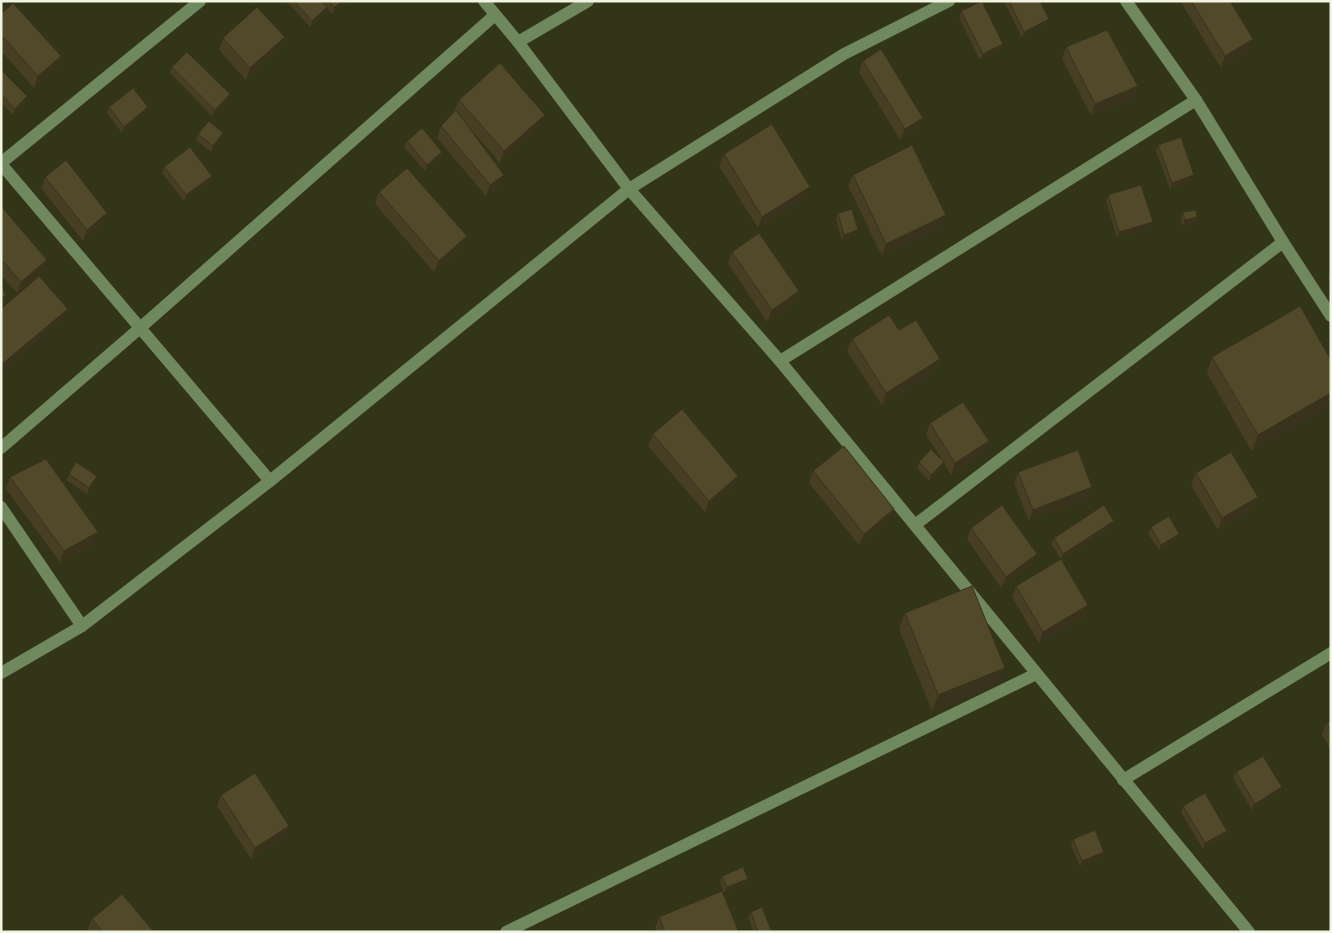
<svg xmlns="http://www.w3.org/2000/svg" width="1332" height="933" viewBox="0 0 1332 933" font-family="'Space Grotesk',sans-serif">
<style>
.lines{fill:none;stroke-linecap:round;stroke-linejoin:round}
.minor{stroke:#6f885e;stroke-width:12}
.wall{fill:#473e24}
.shaded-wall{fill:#39321d}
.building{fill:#52482a;stroke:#39321d}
</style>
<rect width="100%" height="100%" fill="#323517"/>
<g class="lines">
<g class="minor">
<path d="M484,1L518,42L629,189L780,361L1249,932"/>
<path d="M1126,1L1196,100L1283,242L1331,316"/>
<path d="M518,42L588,1"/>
<path d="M1,163L200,1"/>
<path d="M1,164L270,481"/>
<path d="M780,361L1196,100"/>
<path d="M1,448L140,328L495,15"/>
<path d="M1,507L82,626"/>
<path d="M915,525L1283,242"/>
<path d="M1,673L82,626L270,481L629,189L844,54L949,1"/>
<path d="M1123,780L1331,653"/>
<path d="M506,932L1036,674"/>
</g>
</g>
<g class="wall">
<path d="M286,1H345L344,4L332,14L327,8L325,13L310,27Z"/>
<path d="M1004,1H1040L1047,25L1022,38Z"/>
<path d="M1183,1H1230L1253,39L1249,51L1221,68L1182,4Z"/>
<path d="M961,11L1003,44L1001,50L980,60L959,17Z"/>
<path d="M1,14L61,56L57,68L34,88L1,51Z"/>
<path d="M285,37L280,48L246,80L219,50L223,38Z"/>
<path d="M1066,47L1138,86L1134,98L1091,115L1062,59Z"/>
<path d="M863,61L923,118L919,129L900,140L859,72Z"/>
<path d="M172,67L227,100L212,116L170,73Z"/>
<path d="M1,70L27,96L25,102L13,115L1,103Z"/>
<path d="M459,100L541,126L500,163L466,124L500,186L486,196L437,138L441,126L455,110Z"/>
<path d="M109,107L146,113L122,133L107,113Z"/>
<path d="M198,134L221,139L211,152L196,140Z"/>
<path d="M407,141L442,152L440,158L425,171L404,147Z"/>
<path d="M1158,145L1192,181L1170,189L1156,151Z"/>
<path d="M724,154L806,198L758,228L719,166Z"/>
<path d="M164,167L212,176L210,182L184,201L162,173Z"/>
<path d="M853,175L942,227L882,256L848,186Z"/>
<path d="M45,177L103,225L83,241L41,188Z"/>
<path d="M379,192L462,248L434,272L375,204Z"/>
<path d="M1108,195L1153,222L1151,228L1117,238L1106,201Z"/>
<path d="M1,206L47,260L43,271L17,293L1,275Z"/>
<path d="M1183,212L1195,223L1183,226L1181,218Z"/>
<path d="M838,213L858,230L856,236L842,241L836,219Z"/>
<path d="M732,252L799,291L795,303L767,322L728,263Z"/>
<path d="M1331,270V284L1328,278Z"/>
<path d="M899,330L940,359L936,370L882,405L847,351L852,339Z"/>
<path d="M1212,357L1331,360L1252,452L1207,373Z"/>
<path d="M930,423L985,452L951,475L944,463L942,468L929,481L917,468L919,462L941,458L926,435Z"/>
<path d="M653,434L734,488L705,512L648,446Z"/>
<path d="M813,471L894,509L890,520L859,545L809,483Z"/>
<path d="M1018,472L1092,487L1087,499L1029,521L1014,483Z"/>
<path d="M1196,473L1253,509L1218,530L1191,485Z"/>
<path d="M69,474L97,476L95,482L87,494L66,480Z"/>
<path d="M10,477L94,544L60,562L6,489Z"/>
<path d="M1112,527L1061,560L1088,605L1084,617L1039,643L1012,597L1016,586L1061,559L1051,544L1054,538Z"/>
<path d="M1151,527L1179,534L1177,540L1159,550L1148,533Z"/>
<path d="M971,528L1033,565L1001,588L967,539Z"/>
<path d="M905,613L999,684L932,711L899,629Z"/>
<path d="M1331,721V750L1322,735L1326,723Z"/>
<path d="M1236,772L1282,787L1280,793L1252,810L1233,778Z"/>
<path d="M221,795L285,837L251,859L217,806Z"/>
<path d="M1183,806L1227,831L1225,837L1203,849L1181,812Z"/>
<path d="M1073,839L1102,858L1080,867L1071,845Z"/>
<path d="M722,876L748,879L746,885L724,893L720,882Z"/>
<path d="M751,912L772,932H754L748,918Z"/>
<path d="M659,917L739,932H657L655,928Z"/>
<path d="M92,919L154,932H89L87,930Z"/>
</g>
<g class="shaded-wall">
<path d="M342,1H345L344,4L332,14L334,8Z"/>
<path d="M327,7L325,13L310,27L312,21Z"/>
<path d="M1049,19L1047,25L1022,38L1024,32Z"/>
<path d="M285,37L280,48L246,80L250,68Z"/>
<path d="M1253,39L1249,51L1221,68L1225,56Z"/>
<path d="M1003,44L1001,50L980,60L983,54Z"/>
<path d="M61,56L57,68L34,88L38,76Z"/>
<path d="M1138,86L1134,98L1091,115L1095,104Z"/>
<path d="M230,94L227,100L212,116L215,110Z"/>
<path d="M27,96L25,102L13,115L15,109Z"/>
<path d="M148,107L146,113L122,133L124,127Z"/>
<path d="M545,115L541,126L500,163L504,151Z"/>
<path d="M923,118L919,129L900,140L905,129Z"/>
<path d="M223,133L221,139L211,152L213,146Z"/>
<path d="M442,152L440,158L425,171L427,165Z"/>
<path d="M504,175L500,186L486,196L490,185Z"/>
<path d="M1194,175L1192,181L1170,189L1172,183Z"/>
<path d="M212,176L210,182L184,201L186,195Z"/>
<path d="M810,187L806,198L758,228L762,217Z"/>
<path d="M107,213L103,225L83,241L87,230Z"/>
<path d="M946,215L942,227L882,256L886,244Z"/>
<path d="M1197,217L1195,223L1183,226L1185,220Z"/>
<path d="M1153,222L1151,228L1117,238L1119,232Z"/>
<path d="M858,230L856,236L842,241L844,235Z"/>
<path d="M467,236L462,248L434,272L439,261Z"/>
<path d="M47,260L43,271L17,293L21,282Z"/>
<path d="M799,291L795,303L767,322L772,310Z"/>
<path d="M6,296L4,302L1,303V298Z"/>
<path d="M68,309L63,321L1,373V365Z"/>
<path d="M940,359L936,370L882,405L886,393Z"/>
<path d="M1331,393V406L1252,452L1258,435Z"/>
<path d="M989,441L985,452L951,475L955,463Z"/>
<path d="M944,462L942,468L929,481L931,475Z"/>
<path d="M97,476L95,482L87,494L89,488Z"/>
<path d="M738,476L734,488L705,512L709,501Z"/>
<path d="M1092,487L1087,499L1029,521L1033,510Z"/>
<path d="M1258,497L1253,509L1218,530L1222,518Z"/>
<path d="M894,509L890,520L859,545L864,534Z"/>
<path d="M1114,521L1112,527L1061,560L1063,554Z"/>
<path d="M98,532L94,544L60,562L64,551Z"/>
<path d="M1179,534L1177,540L1159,550L1161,545Z"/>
<path d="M1037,554L1033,565L1001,588L1006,577Z"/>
<path d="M1088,605L1084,617L1039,643L1043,632Z"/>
<path d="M1005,668L999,684L932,711L938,695Z"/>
<path d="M1282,787L1280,793L1252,810L1255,804Z"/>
<path d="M289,826L285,837L251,859L255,848Z"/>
<path d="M1227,831L1225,837L1203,849L1205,843Z"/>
<path d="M1104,852L1102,858L1080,867L1082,861Z"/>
<path d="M748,879L746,885L724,893L727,887Z"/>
</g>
<g class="building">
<path d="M294,1H322L327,7L312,21Z"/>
<path d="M329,1H342L334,8Z"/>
<path d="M982,1L1003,44L983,54L961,11Z"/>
<path d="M1009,1H1040L1049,19L1024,32Z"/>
<path d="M1191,1H1230L1253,39L1225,56Z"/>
<path d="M13,3L61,56L38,76L1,35V14Z"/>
<path d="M257,7L285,37L250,68L223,38Z"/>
<path d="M1107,30L1138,86L1095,104L1066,47Z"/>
<path d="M881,49L923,118L905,129L863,61Z"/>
<path d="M187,52L230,94L215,110L172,67Z"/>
<path d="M500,63L545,115L504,151L459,100Z"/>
<path d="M1,70L27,96L15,109L1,94Z"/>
<path d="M133,88L148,107L124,127L109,107Z"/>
<path d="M456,110L504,175L490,185L441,126Z"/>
<path d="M209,121L223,133L213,146L198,134Z"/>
<path d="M772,124L810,187L762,217L724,154Z"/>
<path d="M422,128L442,152L427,165L407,141Z"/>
<path d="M1181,137L1194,175L1172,183L1158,145Z"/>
<path d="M912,145L946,215L886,244L853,175Z"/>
<path d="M190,147L212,176L186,195L164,167Z"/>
<path d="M66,160L107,213L87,230L45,177Z"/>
<path d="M407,168L467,236L439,261L379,192Z"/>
<path d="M1141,185L1153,222L1119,232L1108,195Z"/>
<path d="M1,206L47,260L21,282L1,259Z"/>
<path d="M852,209L858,230L844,235L838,213Z"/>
<path d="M1196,210L1197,217L1185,220L1183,212Z"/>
<path d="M759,233L799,291L772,310L732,252Z"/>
<path d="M39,276L68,309L1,365V309Z"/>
<path d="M1,284L6,296L1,298Z"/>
<path d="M1300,306L1331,360V393L1258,435L1212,357Z"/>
<path d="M889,315L899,330L916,320L940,359L886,393L852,339Z"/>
<path d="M963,402L989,441L955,463L930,423Z"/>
<path d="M682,409L738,476L709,501L653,434Z"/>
<path d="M844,446L894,509L864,534L813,471Z"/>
<path d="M931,449L944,462L931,475L919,462Z"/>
<path d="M1078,450L1092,487L1033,510L1018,472Z"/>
<path d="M1231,452L1258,497L1222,518L1196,473Z"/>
<path d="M46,459L98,532L64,551L10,477Z"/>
<path d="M76,462L97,476L89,488L69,474Z"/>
<path d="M1002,505L1037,554L1006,577L971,528Z"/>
<path d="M1104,505L1114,521L1063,554L1054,538Z"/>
<path d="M1169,516L1179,534L1161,545L1151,527Z"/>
<path d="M1061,559L1088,605L1043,632L1016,586Z"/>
<path d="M972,586L1005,668L938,695L905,613Z"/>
<path d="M1331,721V731L1326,723Z"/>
<path d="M1263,756L1282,787L1255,804L1236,772Z"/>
<path d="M255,773L289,826L255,848L221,795Z"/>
<path d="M1205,793L1227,831L1205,843L1183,806Z"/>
<path d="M1095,830L1104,852L1082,861L1073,839Z"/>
<path d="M743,867L748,879L727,887L722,876Z"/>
<path d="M722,891L739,932H665L659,917Z"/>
<path d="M122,894L154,932H103L92,919Z"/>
<path d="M762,907L772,932H758L751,912Z"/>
</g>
<rect width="1332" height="933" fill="none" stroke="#f2f4e2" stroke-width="5"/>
</svg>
